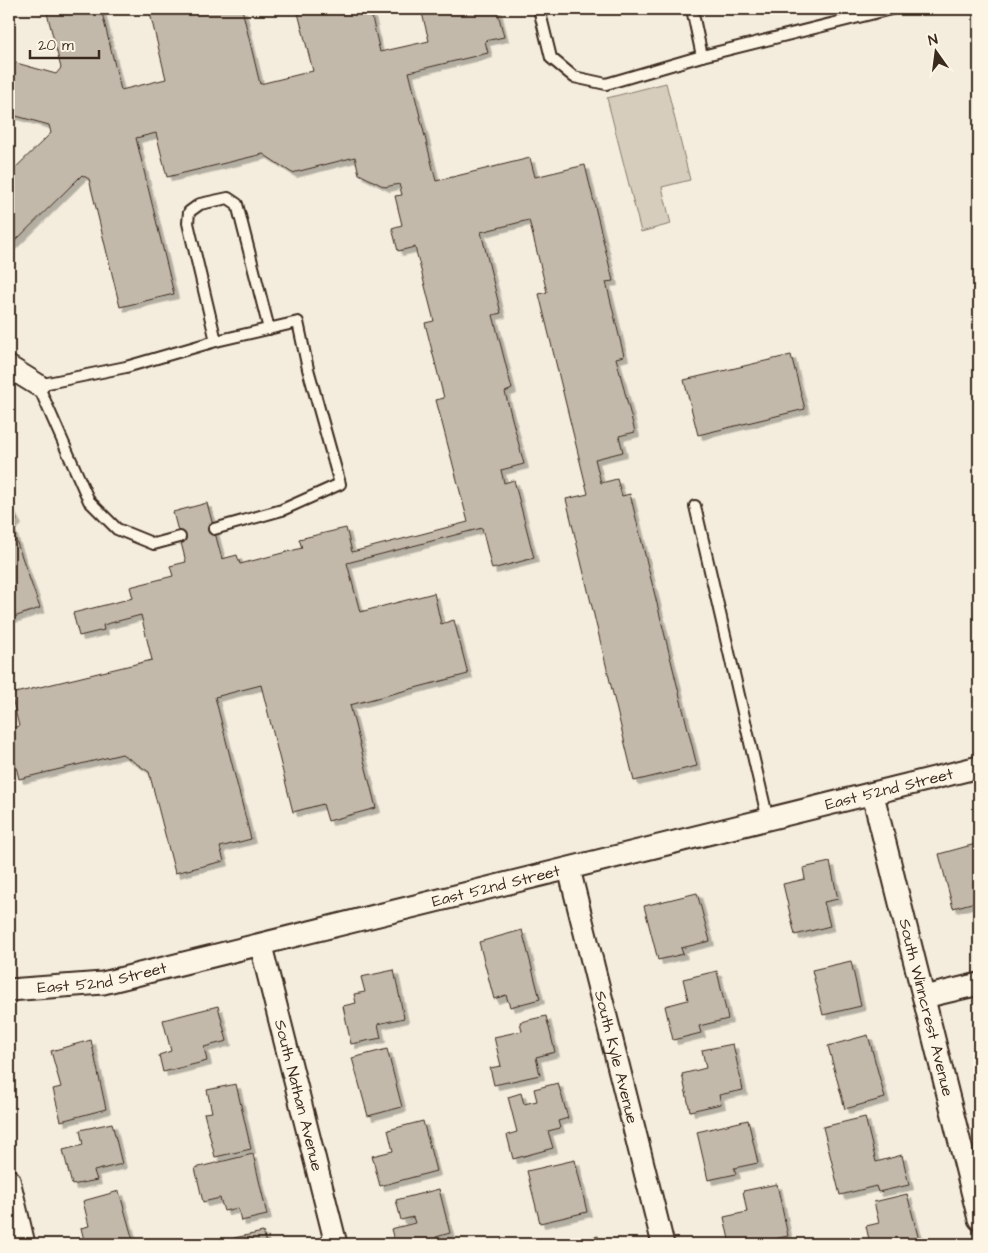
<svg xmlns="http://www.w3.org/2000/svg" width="988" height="1253" viewBox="0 0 988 1253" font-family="'Architects Daughter',sans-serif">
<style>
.green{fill:#d6cdbd;stroke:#887c6e}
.building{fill:#c3b9aa;stroke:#3b2a1e;filter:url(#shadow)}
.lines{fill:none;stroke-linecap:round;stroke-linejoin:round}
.service-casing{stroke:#3b2a1e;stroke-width:14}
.minor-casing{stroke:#3b2a1e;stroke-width:25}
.service{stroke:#fcf5e5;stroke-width:10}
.minor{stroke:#fcf5e5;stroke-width:21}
.labels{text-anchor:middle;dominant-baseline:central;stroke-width:5;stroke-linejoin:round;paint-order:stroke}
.street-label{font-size:16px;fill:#3b2a1e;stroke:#fcf5e5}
</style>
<defs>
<filter id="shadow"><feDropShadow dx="4.5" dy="4.5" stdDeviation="0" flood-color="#0004"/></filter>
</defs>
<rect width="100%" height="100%" fill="#f4eddd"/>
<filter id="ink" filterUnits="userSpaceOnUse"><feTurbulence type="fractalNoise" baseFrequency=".02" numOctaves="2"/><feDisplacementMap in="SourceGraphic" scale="10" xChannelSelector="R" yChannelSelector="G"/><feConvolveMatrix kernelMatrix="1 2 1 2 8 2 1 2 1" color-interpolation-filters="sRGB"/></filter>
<g filter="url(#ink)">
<path class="green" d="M666,83L690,180L662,187L671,224L641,232L607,98Z"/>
<g class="building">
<path d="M46,9H101L121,90L166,79L149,9H242L260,84L313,71L297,9H370L380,52L429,41L421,9H497L504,37L485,41L488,53L409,72L436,181L530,158L535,177L585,165L613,281L606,282L624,356L616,358L635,432L619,436L623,452L595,459L601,483L617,479L622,496L630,494L697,766L634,781L566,499L588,494L539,294L547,292L529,220L481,232L501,313L493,315L512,389L505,392L524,464L501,470L504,483L514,480L534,558L492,569L482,528L347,563L360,612L434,593L441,624L454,620L468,674L350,705L376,808L328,821L323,804L293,812L261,685L215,697L251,839L220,847L224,861L175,873L149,772L122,754L19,779L9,739V729L19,726L11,694L152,660L141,615L103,625L104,630L79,636L73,613L133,598L130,587L173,576L170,566L186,562L173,512L207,503L222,559L237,555L240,564L302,548L299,539L346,528L352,552L468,522L436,400L444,398L425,323L434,321L415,247L398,251L392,228L402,225L395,196L402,195L399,184L385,187L359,174L355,157L292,173L263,154L167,177L156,133L136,138L174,294L120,307L89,179L82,175L9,247V174L51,133L49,125L9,114V61L56,74L61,68Z"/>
<path d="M791,355L805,409L698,435L684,380Z"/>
<path d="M9,505L17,520L11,526L40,608L11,618L9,610Z"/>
<path d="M979,843L977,891L979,901L953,908L939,854Z"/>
<path d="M830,862L838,899L824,902L830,926L795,935L783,884L805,879L803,868Z"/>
<path d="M697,893L710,941L681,948L683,954L658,960L644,906Z"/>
<path d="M522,930L540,999L510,1007L506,995L494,999L479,942Z"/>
<path d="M851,961L861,1006L823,1015L812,970Z"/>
<path d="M394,970L404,1018L378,1024L381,1038L351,1044L343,1006L356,1003L354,994L365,992L361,977Z"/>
<path d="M717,971L728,1019L699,1026L701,1033L673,1040L665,1006L688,1000L683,979Z"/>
<path d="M218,1006L227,1041L204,1047L207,1061L163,1072L159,1055L171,1051L163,1020Z"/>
<path d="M546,1016L555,1052L536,1057L540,1075L494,1085L490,1068L501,1066L494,1037L522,1031L520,1022Z"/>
<path d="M868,1035L885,1098L845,1109L828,1046Z"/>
<path d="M91,1040L106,1109L61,1121L53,1089L61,1087L51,1051Z"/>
<path d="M733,1044L743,1090L719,1095L721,1104L690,1111L682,1074L706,1068L702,1050Z"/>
<path d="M387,1049L402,1107L368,1116L352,1058Z"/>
<path d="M558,1083L568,1118L558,1121L560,1128L548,1131L553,1148L513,1159L507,1135L517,1132L508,1097L521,1093L524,1104L537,1101L534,1089Z"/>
<path d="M236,1084L251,1149L215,1157L204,1113L212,1112L207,1090Z"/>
<path d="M865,1117L876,1162L902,1155L909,1185L878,1192L876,1186L840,1195L823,1127Z"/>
<path d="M748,1120L758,1163L734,1168L736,1174L708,1180L697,1132Z"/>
<path d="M423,1121L436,1171L380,1186L372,1156L393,1151L388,1130Z"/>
<path d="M112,1123L122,1164L94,1171L97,1180L72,1185L63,1150L83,1145L80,1130Z"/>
<path d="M253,1154L267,1215L241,1221L238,1208L224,1211L220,1198L203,1202L195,1168Z"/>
<path d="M575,1160L587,1212L540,1223L527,1171Z"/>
<path d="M777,1184L788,1236L750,1244H730L724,1217L747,1212L743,1191Z"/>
<path d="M439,1189L450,1233L436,1237L438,1244H395L391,1229L415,1223L413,1217L401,1220L396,1200Z"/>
<path d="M119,1191L134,1244H85L81,1228L89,1226L83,1201Z"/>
<path d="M907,1194L920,1244H870L866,1226L879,1223L874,1202Z"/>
<path d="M263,1232L266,1244H236L234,1238Z"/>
<path d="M598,1236L600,1244H565Z"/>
</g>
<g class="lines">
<g class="service-casing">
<g id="service">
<path d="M539,9L551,58L574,77L606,84L702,56L891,9"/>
<path d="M692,9L702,56"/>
<path d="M216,341L188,223L189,212L200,204L228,198L237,204L269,329"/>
<path d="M695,506L768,820"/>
<path d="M180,537L154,544L117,529L89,501L38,385L126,367L216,341L298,322L308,369L340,484L282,510L214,529"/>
</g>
</g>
<g class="minor-casing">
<g id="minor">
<path d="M9,367L38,385"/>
<path id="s1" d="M873,795L979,1219"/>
<path id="s2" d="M569,869L663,1244"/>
<path id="s3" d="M261,946L336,1244"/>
<path id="s4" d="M9,990L103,983L979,767"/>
<path d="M924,997L979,984"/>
<path d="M9,1180L24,1244"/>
</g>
</g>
<use href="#service" class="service"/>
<use href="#minor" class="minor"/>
</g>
</g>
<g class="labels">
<g class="street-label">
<text stroke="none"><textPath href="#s4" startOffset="904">East 52nd Street</textPath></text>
<text stroke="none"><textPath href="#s4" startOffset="499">East 52nd Street</textPath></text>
<text stroke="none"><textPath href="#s4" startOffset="94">East 52nd Street</textPath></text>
<text stroke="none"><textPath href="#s1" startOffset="219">South Winncrest Avenue</textPath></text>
<text stroke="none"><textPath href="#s2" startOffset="194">South Kyle Avenue</textPath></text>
<text stroke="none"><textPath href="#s3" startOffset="154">South Nathan Avenue</textPath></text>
</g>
</g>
<rect width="988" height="1253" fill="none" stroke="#fcf5e5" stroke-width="30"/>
<rect x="15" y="15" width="958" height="1223" fill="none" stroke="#3b2a1e" stroke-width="2" filter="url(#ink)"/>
<g transform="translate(936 52) rotate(346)" stroke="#fcf5e5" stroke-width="4" paint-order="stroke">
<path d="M0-4L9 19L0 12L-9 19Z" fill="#3b2a1e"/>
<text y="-8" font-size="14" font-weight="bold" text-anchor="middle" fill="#3b2a1e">N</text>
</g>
<path d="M30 50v8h69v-8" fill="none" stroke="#3b2a1e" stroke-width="2.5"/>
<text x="38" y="50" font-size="15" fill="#3b2a1e" stroke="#fcf5e5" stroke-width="4" paint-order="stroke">20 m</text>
</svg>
